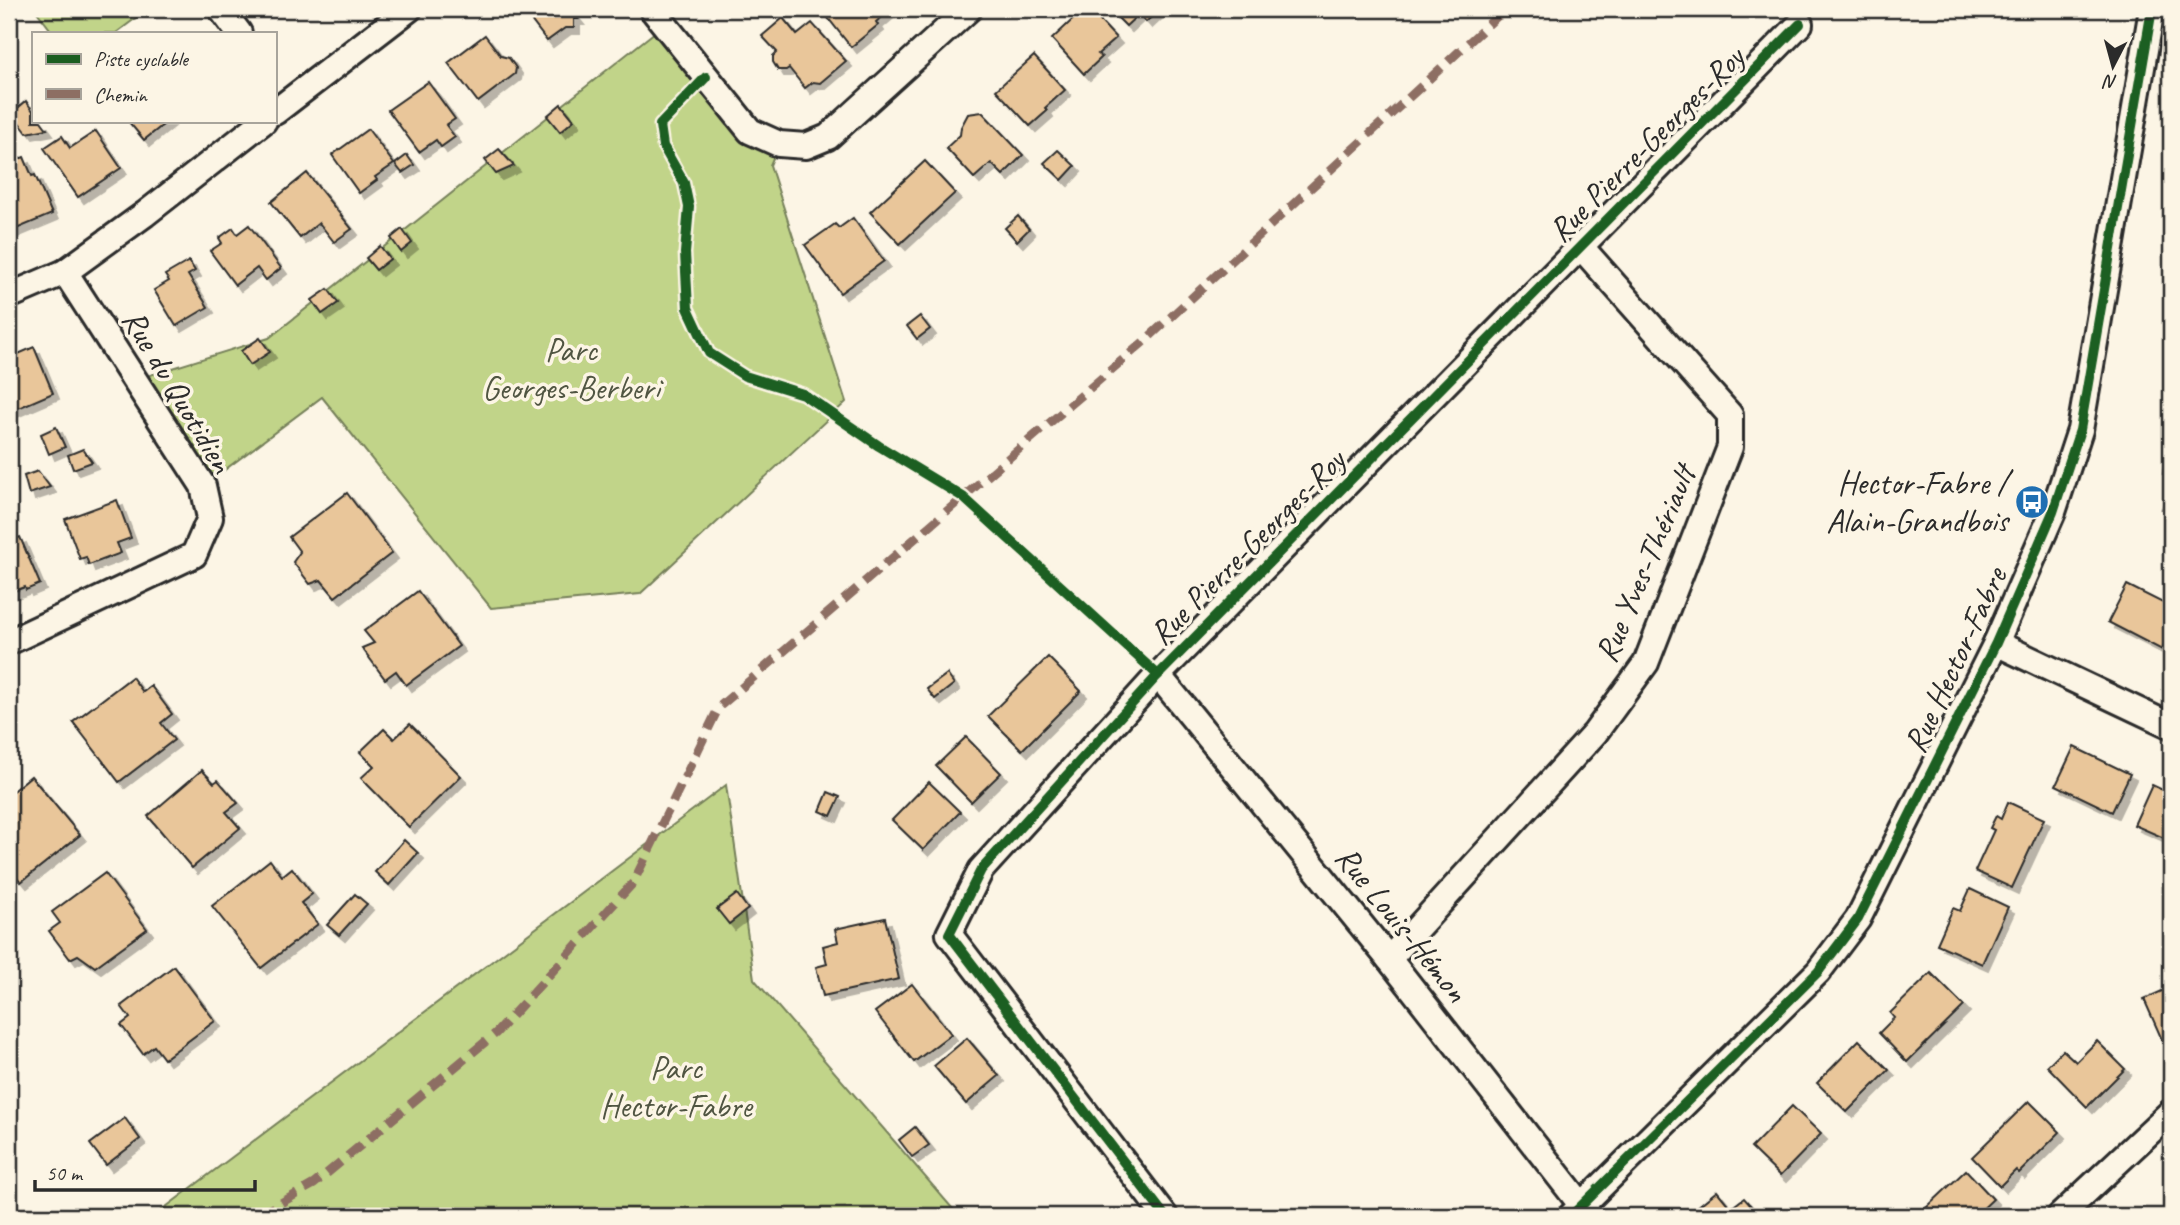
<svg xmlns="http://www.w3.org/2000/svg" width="2180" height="1225" viewBox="0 0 2180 1225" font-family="Caveat,sans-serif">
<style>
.green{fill:#c1d489;stroke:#76805a;stroke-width:2}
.building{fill:#e9c69a;stroke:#2b2b2b;stroke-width:2;filter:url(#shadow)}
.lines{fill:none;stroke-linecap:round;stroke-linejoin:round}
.street-casing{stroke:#2b2b2b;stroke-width:30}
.street{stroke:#fcf5e5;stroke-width:24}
.quiet{stroke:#8d6e63;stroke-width:9;stroke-dasharray:18 9;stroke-linecap:butt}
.cycleway-casing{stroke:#fcf5e5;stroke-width:15}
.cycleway{stroke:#1b5e20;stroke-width:10}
.labels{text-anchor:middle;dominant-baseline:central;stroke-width:7;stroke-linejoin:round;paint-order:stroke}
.street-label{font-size:33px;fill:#2b2b2b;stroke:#fcf5e5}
.park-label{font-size:33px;fill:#505542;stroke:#fcf5e5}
.poi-label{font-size:33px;fill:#2b2b2b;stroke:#fcf5e5;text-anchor:end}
</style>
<defs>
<filter id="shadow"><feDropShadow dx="6" dy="6" stdDeviation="0" flood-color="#0004"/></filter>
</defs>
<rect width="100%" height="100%" fill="#fcf5e5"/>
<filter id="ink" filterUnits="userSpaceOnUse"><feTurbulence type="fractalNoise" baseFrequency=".0143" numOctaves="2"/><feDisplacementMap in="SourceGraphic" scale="14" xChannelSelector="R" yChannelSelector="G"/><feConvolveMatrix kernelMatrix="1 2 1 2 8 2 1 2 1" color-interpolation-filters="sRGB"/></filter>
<g filter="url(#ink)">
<g class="green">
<path d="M35,9H148L116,33H53Z"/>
<path d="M665,24L779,144L770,165L846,402L640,594L491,608L322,397L203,486L134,380L269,338Z"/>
<path d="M726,785L754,979L959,1216H154Z"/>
</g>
<g class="building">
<path d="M527,9H570L578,19H574V28H565L547,41L524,11Z"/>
<path d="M821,9H887L889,11L876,22L878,25L851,47Z"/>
<path d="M1084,9H1089L1116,38L1098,54L1102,57L1084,74L1052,39Z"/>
<path d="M1109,9H1160L1146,22L1139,14L1126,26Z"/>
<path d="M783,18L797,35L812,23L846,61L820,83L813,82L805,88L789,68L786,70H778L773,62V56L777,52L762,36Z"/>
<path d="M485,35L501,56L509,58L516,68L515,74L478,102L448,63Z"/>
<path d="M1034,56L1065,90L1045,108L1047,111L1030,126L996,90Z"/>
<path d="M428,82L455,119L446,125L455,137L441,147L436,140L419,152L388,110Z"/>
<path d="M26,101L33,111V121H41L47,129L27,133L12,113Z"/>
<path d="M561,104L574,120L560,132L547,116Z"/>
<path d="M982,112L1023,155L1003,175L991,163L974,178L946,148L960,135L961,127L968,114Z"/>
<path d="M128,121H168L144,140Z"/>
<path d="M368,129L394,164L375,177L377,180L359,193L332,155Z"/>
<path d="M96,131L121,168L78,197L44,148L62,136L70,148Z"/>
<path d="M499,149L514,166L496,174L485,160Z"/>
<path d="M1058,150L1075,166L1062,180L1044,163Z"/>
<path d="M407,155L414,165L402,173L395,164Z"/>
<path d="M24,157L32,176L35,175L52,214L9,232L11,187L9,163Z"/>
<path d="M925,161L955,193L900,244L870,212Z"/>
<path d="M307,173L352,229L334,242L319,223L300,238L271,202Z"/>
<path d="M1018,216L1029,229L1017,241L1005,228Z"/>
<path d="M853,218L884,261L840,293L805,245L835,224L839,228Z"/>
<path d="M249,225L281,268L266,280L257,268L235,285L210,251L222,243L219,238L233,228L237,234Z"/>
<path d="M402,229L412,243L401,252L391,238Z"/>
<path d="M380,246L390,259L376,270L366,258Z"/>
<path d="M189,261L195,271L188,275L208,307L176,326L154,290L169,281L165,275Z"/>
<path d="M328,289L338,303L322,314L312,300Z"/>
<path d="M920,316L930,329L917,339L907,326Z"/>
<path d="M260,338L270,352L250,365L241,351Z"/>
<path d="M34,347L53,393L9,412V358Z"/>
<path d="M56,427L65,447L49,454L41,434Z"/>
<path d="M2169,433H2171V475L2163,474Z"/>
<path d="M83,449L92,462L73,469L68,455Z"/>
<path d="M38,471L50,487L29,494L24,476Z"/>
<path d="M2171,485V520L2164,517L2166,510L2162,509Z"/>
<path d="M347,493L392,553L335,597L321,580L310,584L293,562L300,552L289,537Z"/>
<path d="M117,500L131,538L117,543L121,553L89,565L86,557L80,559L65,519Z"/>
<path d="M20,537L40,584L26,590L25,587L9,593V542Z"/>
<path d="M2127,585L2171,607V632L2162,650L2108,622Z"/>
<path d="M418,591L459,646L406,685L396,671L385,679L362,648L374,643L364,631Z"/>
<path d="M1048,657L1081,691L1022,750L988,716Z"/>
<path d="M947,674L954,684L935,699L927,689Z"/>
<path d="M132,677L143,692L151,686L172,714L161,723L174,740L119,782L73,722Z"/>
<path d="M410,724L461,776L409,827L361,778L374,766L360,752L384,729L394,739Z"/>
<path d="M966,737L1001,773L971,802L936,766Z"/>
<path d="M2074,747L2130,774L2112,812L2056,785Z"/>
<path d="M202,770L214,783L218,780L238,803L226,812L240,828L192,868L148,816Z"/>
<path d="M31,776L80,835L21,882L9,868V794Z"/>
<path d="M929,782L960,812L923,850L892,820Z"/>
<path d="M2152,785L2171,794V841L2134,825Z"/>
<path d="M828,792L840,797L831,816L820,811Z"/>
<path d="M2008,802L2044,819L2012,888L1975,871L1994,830L1990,828L1996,816L2001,819Z"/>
<path d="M404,840L418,853L389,885L375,872Z"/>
<path d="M270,860L282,876L292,868L312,894L301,903L318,924L261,968L212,906Z"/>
<path d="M105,873L147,929L95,967L78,955L70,959L49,931L60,923L52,912Z"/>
<path d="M1970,889L2008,907L1982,964L1937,944L1953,908L1960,911Z"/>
<path d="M355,894L367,904L339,935L327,925Z"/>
<path d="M737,894L748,909L729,924L717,909Z"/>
<path d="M885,918L899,979L823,996L816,967L827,964L823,946L838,942L835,929Z"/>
<path d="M174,966L215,1021L164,1059L154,1046L143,1054L121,1025L130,1018L121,1006Z"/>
<path d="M1931,973L1964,1006L1907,1062L1879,1033L1894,1018L1890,1013Z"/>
<path d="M912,984L951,1034L914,1062L875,1012Z"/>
<path d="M2171,987V1039L2163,1042L2144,999Z"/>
<path d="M967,1038L999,1076L966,1104L934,1066Z"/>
<path d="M1859,1040L1889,1070L1847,1112L1817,1083Z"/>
<path d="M2097,1041L2125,1069L2087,1107L2047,1066L2063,1050L2076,1062Z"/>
<path d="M2029,1101L2060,1132L2019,1173L2016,1170L2000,1186L1972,1157Z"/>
<path d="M1792,1106L1821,1134L1780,1176L1751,1148Z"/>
<path d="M125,1118L140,1139L106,1165L90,1144Z"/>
<path d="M915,1127L929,1145L912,1157L899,1140Z"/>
<path d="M1966,1170L1993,1199L1975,1216H1934L1926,1208Z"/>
<path d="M1717,1191L1731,1208L1744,1198L1760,1216H1686Z"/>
</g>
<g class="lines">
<g class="street-casing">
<g id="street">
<path d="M221,9L239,33"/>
<path d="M652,9L750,131L779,144L806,146L828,137L969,9"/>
<path d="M275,112L409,9"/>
<path d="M9,296L65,272L145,214L264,121"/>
<path d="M9,642L194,555L210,518L203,486L65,272"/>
<path d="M1996,643L2171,726"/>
<path d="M1158,675L1389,959L1590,1216"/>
<path d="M1389,959L1595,733L1646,663L1730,447V415L1581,247"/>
<path d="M1165,1216L949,934L981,870L1158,675L1800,24"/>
<path d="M1571,1216L1818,972L1858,919L1996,643L2053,512L2080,430L2152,9"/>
<path d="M2060,1216L2171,1112"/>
</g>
</g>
<use href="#street" class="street"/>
<path class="quiet" d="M258,1216L314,1184L496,1033L633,883L719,707L1147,339L1505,9"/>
<g class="cycleway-casing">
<g id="cycleway">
<path d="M706,77L660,125L663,146L684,183L689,207L685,253L688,308L709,353L745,376L803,394L879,446L963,497L1158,675"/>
<path d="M1165,1216L949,934L981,870L1158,675L1800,24"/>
<path d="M1571,1216L1818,972L1858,919L1996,643L2053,512L2080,430L2152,9"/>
</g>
</g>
<use href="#cycleway" class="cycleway"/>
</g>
</g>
<defs>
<g id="bus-disc" transform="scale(1.75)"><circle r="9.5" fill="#1f6fb2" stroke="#fcf5e5"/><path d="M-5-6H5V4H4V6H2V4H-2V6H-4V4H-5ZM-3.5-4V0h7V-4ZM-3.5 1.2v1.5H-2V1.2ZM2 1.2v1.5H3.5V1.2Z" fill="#fff"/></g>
</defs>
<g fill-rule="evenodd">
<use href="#bus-disc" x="2032" y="502"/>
</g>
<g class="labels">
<g class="street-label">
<text transform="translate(1646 144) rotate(-45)">Rue Pierre-Georges-Roy</text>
<text transform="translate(178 391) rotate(59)">Rue du Quotidien</text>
<text transform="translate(1247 547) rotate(-45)">Rue Pierre-Georges-Roy</text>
<text transform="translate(1645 564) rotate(-67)">Rue Yves-Thériault</text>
<text transform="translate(1955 660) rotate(-65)">Rue Hector-Fabre</text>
<text transform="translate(1402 924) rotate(51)">Rue Louis-Hémon</text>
</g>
<g class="park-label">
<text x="571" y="350">Parc<tspan x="571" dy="38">Georges-Berberi</tspan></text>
<text x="676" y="1068">Parc<tspan x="676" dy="38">Hector-Fabre</tspan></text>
</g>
<g class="poi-label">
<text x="2008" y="483">Hector-Fabre /<tspan x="2008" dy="38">Alain-Grandbois</tspan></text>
</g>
</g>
<rect width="2180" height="1225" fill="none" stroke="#fcf5e5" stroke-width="35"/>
<rect x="18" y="18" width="2145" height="1190" fill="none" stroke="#2b2b2b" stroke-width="2.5" filter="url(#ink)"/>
<rect x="32" y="32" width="245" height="91" fill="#fcf5e5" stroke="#a8a49b" stroke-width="2"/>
<rect x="46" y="54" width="35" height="10" fill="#1b5e20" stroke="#a8a49b" stroke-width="2"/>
<text x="94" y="66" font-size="21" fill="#2b2b2b">Piste cyclable</text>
<rect x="46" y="89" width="35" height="10" fill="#8d6e63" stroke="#a8a49b" stroke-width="2"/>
<text x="94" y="102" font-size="21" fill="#2b2b2b">Chemin</text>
<g transform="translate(2113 66) rotate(186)" stroke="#fcf5e5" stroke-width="5" paint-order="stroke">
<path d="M0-5L12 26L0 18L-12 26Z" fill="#2b2b2b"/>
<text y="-10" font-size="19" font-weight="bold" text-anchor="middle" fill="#2b2b2b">N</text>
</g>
<path d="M35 1180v10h220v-10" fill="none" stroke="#2b2b2b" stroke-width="3.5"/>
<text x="46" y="1180" font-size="21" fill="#2b2b2b" stroke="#fcf5e5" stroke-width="5" paint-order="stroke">50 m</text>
</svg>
